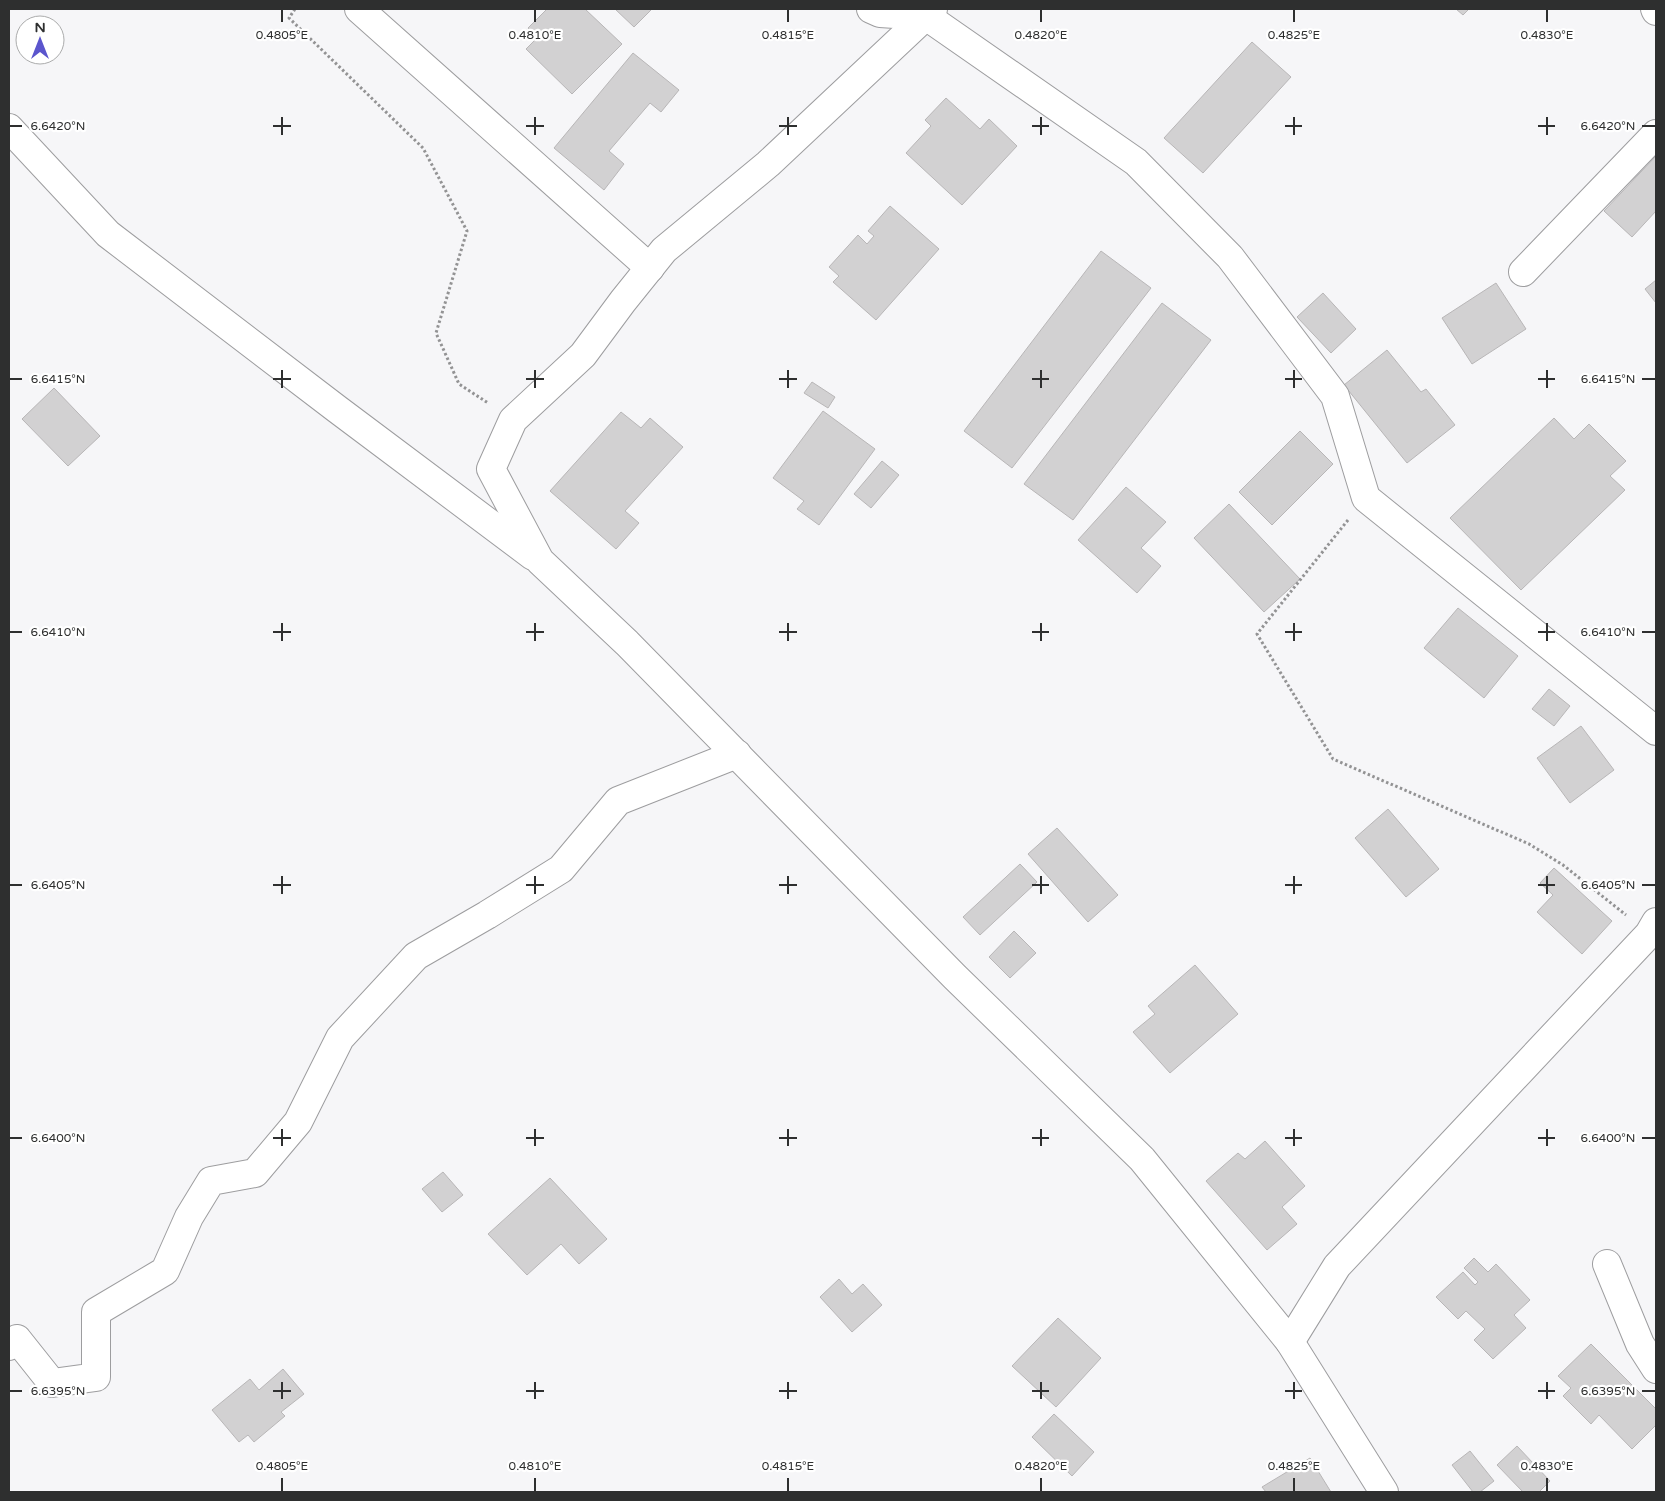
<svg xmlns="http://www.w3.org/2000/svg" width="1665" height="1501" viewBox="0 0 1665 1501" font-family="'Varela Round',sans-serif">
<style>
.building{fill:#d2d1d2;stroke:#b8b6b7}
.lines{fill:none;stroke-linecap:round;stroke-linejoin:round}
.street-casing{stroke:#9d9d9f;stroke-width:30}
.path{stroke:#939394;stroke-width:3;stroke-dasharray:2.5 2.5;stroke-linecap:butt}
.street{stroke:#fff;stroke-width:28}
.ticks{fill:none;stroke:#2e2f2f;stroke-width:2}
.ticks-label{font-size:12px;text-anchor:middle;fill:#2e2f2f;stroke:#fff;stroke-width:4.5;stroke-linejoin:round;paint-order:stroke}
</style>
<rect width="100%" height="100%" fill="#f6f6f8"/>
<g class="building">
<path d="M547,9H585L622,44L572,94L526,49L537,38L528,28Z"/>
<path d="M615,9H652L634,27Z"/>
<path d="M1456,9H1469L1463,15Z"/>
<path d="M1252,42L1291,77L1203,173L1164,138Z"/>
<path d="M633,53L679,90L661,112L650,103L609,151L624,164L604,190L554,148Z"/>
<path d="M946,98L980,129L989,119L1017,146L962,205L906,153L931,126L925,120Z"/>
<path d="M1656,156V211L1632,237L1604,211Z"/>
<path d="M890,206L939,249L876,320L833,282L839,276L829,267L858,235L867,244L874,236L868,231Z"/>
<path d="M1101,251L1151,288L1012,468L964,431Z"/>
<path d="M1656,280V303L1645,289Z"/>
<path d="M1496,283L1526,329L1472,364L1442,318Z"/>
<path d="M1323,293L1356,329L1331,353L1297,317Z"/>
<path d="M1162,303L1211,340L1073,520L1024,484Z"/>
<path d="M1387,350L1421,392L1426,389L1455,425L1407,463L1344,385Z"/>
<path d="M812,382L835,397L828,408L804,393Z"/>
<path d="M54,388L100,436L68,466L22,419Z"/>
<path d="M823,411L875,449L819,525L797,509L804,501L773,478Z"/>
<path d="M621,412L641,428L650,418L683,447L625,511L639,523L616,549L550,491Z"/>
<path d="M1554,418L1574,439L1589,424L1626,461L1610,476L1625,490L1521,590L1450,518Z"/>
<path d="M1300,431L1333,464L1272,525L1239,492Z"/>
<path d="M882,461L899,475L871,508L854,494Z"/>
<path d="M1126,487L1166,522L1141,548L1161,566L1137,593L1078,540Z"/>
<path d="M1229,504L1300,579L1264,612L1194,538Z"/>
<path d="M1458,608L1518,656L1484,698L1424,648Z"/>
<path d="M1549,689L1570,706L1554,726L1532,709Z"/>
<path d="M1581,726L1614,770L1570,803L1537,758Z"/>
<path d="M1388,809L1439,869L1406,897L1355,838Z"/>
<path d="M1057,828L1118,895L1088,922L1028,854Z"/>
<path d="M1020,864L1037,882L980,935L963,917Z"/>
<path d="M1554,868L1612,921L1582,954L1537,912L1553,895L1540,883Z"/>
<path d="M1014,931L1036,953L1010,978L989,957Z"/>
<path d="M1195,965L1238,1014L1170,1073L1133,1032L1155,1014L1148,1006Z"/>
<path d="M1265,1141L1305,1186L1282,1207L1297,1224L1267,1250L1206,1181L1238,1153L1245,1159Z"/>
<path d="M443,1172L463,1195L442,1212L422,1189Z"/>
<path d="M550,1178L607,1239L579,1264L561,1244L527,1275L488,1234Z"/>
<path d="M1474,1258L1488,1272L1496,1264L1530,1300L1514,1315L1526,1328L1493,1359L1474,1340L1485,1329L1466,1311L1458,1319L1436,1297L1463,1272L1475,1285L1478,1282L1464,1268Z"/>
<path d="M839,1279L852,1294L863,1284L882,1305L852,1332L820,1297Z"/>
<path d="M1058,1318L1101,1358L1056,1407L1012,1366Z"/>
<path d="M1591,1344L1656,1409V1425L1632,1449L1599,1415L1591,1424L1563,1396L1571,1388L1558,1376Z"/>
<path d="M283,1369L304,1394L281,1412L285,1416L254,1442L248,1435L239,1442L212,1410L250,1379L259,1390Z"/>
<path d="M1054,1414L1094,1452L1072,1476L1032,1437Z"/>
<path d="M1517,1446L1550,1481L1539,1492H1523L1497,1465Z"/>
<path d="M1470,1451L1494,1481L1480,1492H1473L1452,1465Z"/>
<path d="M1310,1458L1331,1492H1266L1262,1487Z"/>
</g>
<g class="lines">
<g class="street-casing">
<g id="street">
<path d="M359,9L650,268"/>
<path d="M871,9L880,13L926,16L1136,162L1230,257L1335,396L1366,498L1656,731"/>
<path d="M933,9L768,164L664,250L623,301L583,355L513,420L491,469L540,561L627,643L955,977L1142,1159L1290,1342L1384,1492"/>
<path d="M1655,9L1656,11"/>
<path d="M9,128L108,234L337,409L533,556"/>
<path d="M1523,272L1656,134"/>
<path d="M1607,1264L1640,1344L1656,1369"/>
<path d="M1290,1342L1337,1266L1649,934L1656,922"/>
<path d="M9,1346L17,1339L52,1383L96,1377V1312L165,1271L189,1217L211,1181L255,1173L298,1122L340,1038L416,956L487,915L561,869L618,801L737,754"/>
</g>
</g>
<g class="path">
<path d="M295,9L289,18L423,148L467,231L436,333L459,384L488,403"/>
<path d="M1348,520L1257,634L1333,759L1529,844L1563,865L1626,915"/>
</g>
<use href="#street" class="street"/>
</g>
<path class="ticks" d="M282,10V22M535,10V22M788,10V22M1041,10V22M1294,10V22M1547,10V22M282,117V135M535,117V135M788,117V135M1041,117V135M1294,117V135M1547,117V135M10,126H22M273,126H291M526,126H544M779,126H797M1032,126H1049M1285,126H1302M1538,126H1555M1642,126H1655M282,370V388M535,370V388M788,370V388M1041,370V388M1294,370V388M1547,370V388M10,379H22M273,379H291M526,379H544M779,379H797M1032,379H1049M1285,379H1302M1538,379H1555M1642,379H1655M282,623V641M535,623V641M788,623V641M1041,623V641M1294,623V641M1547,623V641M10,632H22M273,632H291M526,632H544M779,632H797M1032,632H1049M1285,632H1302M1538,632H1555M1642,632H1655M282,876V894M535,876V894M788,876V894M1041,876V894M1294,876V894M1547,876V894M10,885H22M273,885H291M526,885H544M779,885H797M1032,885H1049M1285,885H1302M1538,885H1555M1642,885H1655M282,1129V1146M535,1129V1146M788,1129V1146M1041,1129V1146M1294,1129V1146M1547,1129V1146M10,1138H22M273,1138H291M526,1138H544M779,1138H797M1032,1138H1049M1285,1138H1302M1538,1138H1555M1642,1138H1655M282,1382V1399M535,1382V1399M788,1382V1399M1041,1382V1399M1294,1382V1399M1547,1382V1399M10,1391H22M273,1391H291M526,1391H544M779,1391H797M1032,1391H1049M1285,1391H1302M1538,1391H1555M1642,1391H1655M282,1478V1491M535,1478V1491M788,1478V1491M1041,1478V1491M1294,1478V1491M1547,1478V1491"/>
<g class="ticks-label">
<text x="282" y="39">0.4805°E</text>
<text x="535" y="39">0.4810°E</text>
<text x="788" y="39">0.4815°E</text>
<text x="1041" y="39">0.4820°E</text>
<text x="1294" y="39">0.4825°E</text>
<text x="1547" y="39">0.4830°E</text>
<text x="58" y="130">6.6420°N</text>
<text x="1608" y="130">6.6420°N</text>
<text x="58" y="383">6.6415°N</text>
<text x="1608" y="383">6.6415°N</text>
<text x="58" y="636">6.6410°N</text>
<text x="1608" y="636">6.6410°N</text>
<text x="58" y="889">6.6405°N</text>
<text x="1608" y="889">6.6405°N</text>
<text x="58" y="1142">6.6400°N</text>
<text x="1608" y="1142">6.6400°N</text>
<text x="58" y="1395">6.6395°N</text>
<text x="1608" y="1395">6.6395°N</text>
<text x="282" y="1470">0.4805°E</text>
<text x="535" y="1470">0.4810°E</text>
<text x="788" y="1470">0.4815°E</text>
<text x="1041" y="1470">0.4820°E</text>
<text x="1294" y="1470">0.4825°E</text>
<text x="1547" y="1470">0.4830°E</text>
</g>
<rect width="1665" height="1501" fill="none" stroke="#2e2f2f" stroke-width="20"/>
<g transform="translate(40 40)"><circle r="24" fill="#ffffff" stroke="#abacac"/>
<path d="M0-4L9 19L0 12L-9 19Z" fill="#5b55cd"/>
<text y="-8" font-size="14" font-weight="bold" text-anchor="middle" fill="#2e2f2f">N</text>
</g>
</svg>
